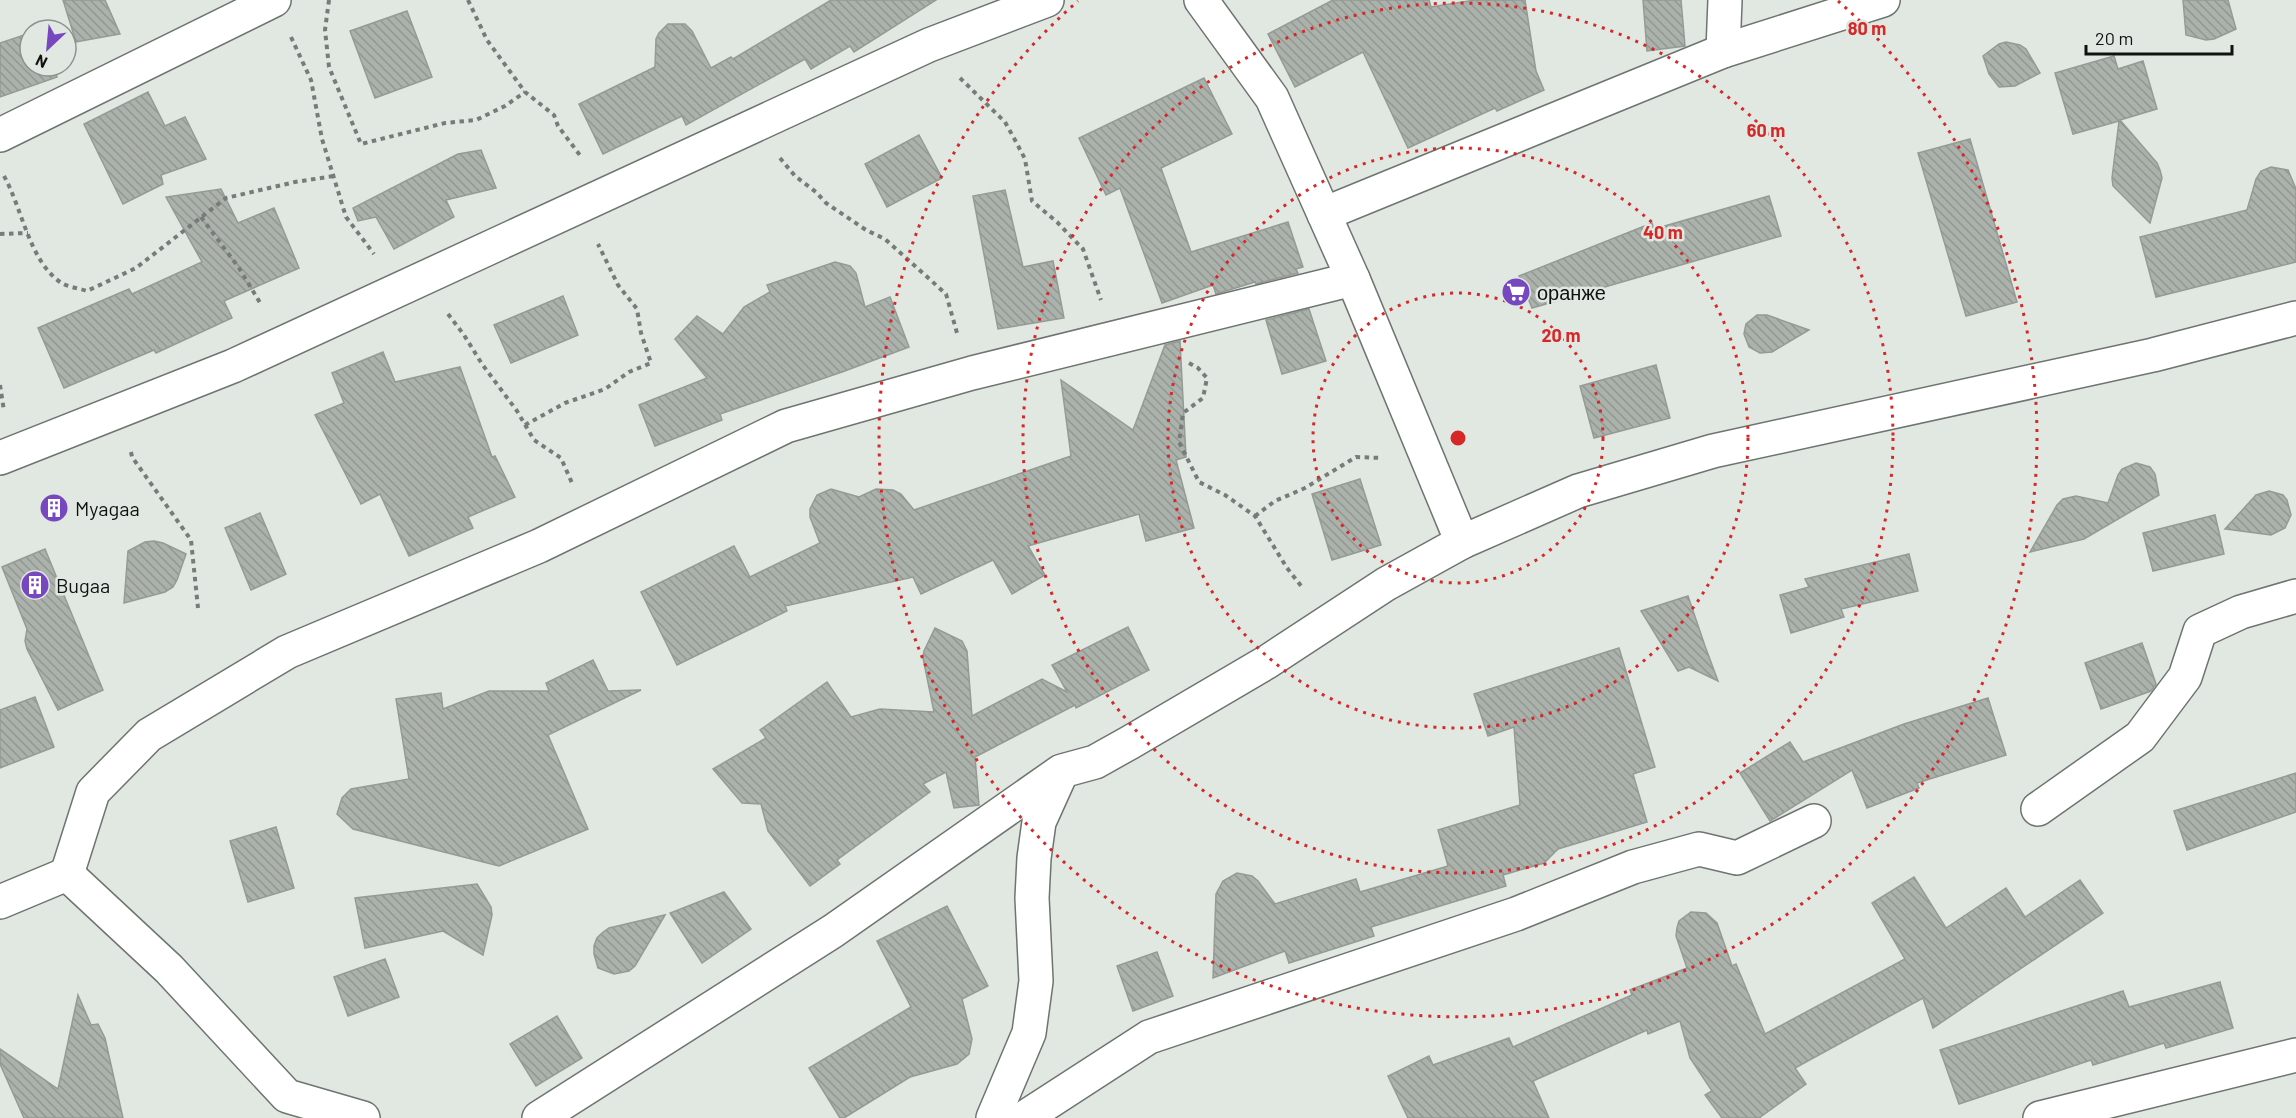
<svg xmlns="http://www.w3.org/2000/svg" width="2296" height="1118" viewBox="0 0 2296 1118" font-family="Barlow,sans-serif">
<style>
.building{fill:url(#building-back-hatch);stroke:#949b95;stroke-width:1.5}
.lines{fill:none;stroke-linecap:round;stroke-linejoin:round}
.minor-casing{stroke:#6e746f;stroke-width:36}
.path{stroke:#787c78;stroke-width:4;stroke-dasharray:4.5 4.5;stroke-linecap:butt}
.minor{stroke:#fff;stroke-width:33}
.ring{fill:none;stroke:#d62828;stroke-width:3;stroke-dasharray:3 6}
.labels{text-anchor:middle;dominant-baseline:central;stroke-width:5;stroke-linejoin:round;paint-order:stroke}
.poi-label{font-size:20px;fill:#101210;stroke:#e1e8e2;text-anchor:start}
.centre{fill:#d62828;stroke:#e1e8e2;stroke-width:3}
.ring-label{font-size:18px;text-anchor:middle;font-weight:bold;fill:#d62828;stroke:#e1e8e2;stroke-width:5;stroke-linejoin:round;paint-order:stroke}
</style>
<defs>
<pattern id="building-back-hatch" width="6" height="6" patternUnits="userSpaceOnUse" patternTransform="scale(1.5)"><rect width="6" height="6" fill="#abb1ab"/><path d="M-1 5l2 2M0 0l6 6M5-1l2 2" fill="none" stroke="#929792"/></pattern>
</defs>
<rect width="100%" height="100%" fill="#e1e8e2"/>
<g class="building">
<path d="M63,0H105L120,34L76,42Z"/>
<path d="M831,0H936L854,52L850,46L811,69L805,59L686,125L682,116L603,154L579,104L655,67L656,39L659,33L668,24H685L692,31L711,68L731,57L733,59Z"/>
<path d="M1333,0H1429L1431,7L1475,0H1525L1536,71L1544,90L1497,111L1495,108L1408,148L1363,52L1295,87L1268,34Z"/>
<path d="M1643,0H1681L1685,46L1647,51Z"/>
<path d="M2183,0H2228L2236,29L2214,39L2206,40L2186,35Z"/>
<path d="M407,11L432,77L375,98L350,31Z"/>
<path d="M30,33V66H53L57,77L0,97V43Z"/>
<path d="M2006,42L2020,45L2026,49L2040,73L2015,86L1999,87L1989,74L1983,56L1999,44Z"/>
<path d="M2114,56L2118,69L2143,61L2157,109L2120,120L2157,163L2160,170L2162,178L2150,223L2113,186L2112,178L2119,121L2073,134L2055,73Z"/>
<path d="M1204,78L1232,134L1161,168L1191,252L1288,222L1303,267L1296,269L1298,273L1256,284L1255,282L1216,294L1213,285L1162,303L1120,188L1106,195L1079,138Z"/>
<path d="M148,92L165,126L185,117L206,159L161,175L163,184L123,204L84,124Z"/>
<path d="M919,135L942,178L887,207L865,164Z"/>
<path d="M1970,139L2017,302L1966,316L1918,153Z"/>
<path d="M481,150L496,188L446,200L454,217L394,249L376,217L358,221L353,208L458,154Z"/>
<path d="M2271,167L2288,170L2296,189V262L2156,297L2140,237L2247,210L2256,179L2261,171Z"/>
<path d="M221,189L238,223L274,208L299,268L224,301L232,318L156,353L154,350L64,388L38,328L129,289L132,294L202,262L166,197Z"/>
<path d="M1005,190L1023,267L1053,261L1064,318L998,329L973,196Z"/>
<path d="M1769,196L1781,236L1532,308L1519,276L1652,223L1654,229Z"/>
<path d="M835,262L850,266L856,273L865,307L890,297L909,347L842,372L720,414L722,420L655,446L639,405L707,378L675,339L697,316L723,334L744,307L770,292L767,285Z"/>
<path d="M563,296L578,335L511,363L494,325Z"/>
<path d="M1309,309L1326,361L1282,374L1266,320Z"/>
<path d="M1757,315H1767L1809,330L1772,352L1760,353L1749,347L1744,334L1746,324Z"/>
<path d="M1180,341L1186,457L1176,460L1194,528L1146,541L1139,514L1028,546L1045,575L1012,594L993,560L921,594L913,577L785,606L787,611L677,665L641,592L734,546L750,577L820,543L810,517V509L817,495L831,489L859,497L876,489L893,490L901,494L914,510L1071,456L1061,380L1133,430L1165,345Z"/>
<path d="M383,352L395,382L460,367L492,457L495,456L515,497L468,517L473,528L409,556L380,494L361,504L315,415L344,403L332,373Z"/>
<path d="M1656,365L1670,418L1594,438L1580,386Z"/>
<path d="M2136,463L2150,467L2155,474L2159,495L2084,539L2030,552L2057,505L2063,499L2076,496L2108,503L2118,475L2122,469Z"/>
<path d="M1360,479L1381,545L1332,560L1312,494Z"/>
<path d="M2269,491L2283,495L2287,500L2291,515L2285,528L2271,535L2225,529L2256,495Z"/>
<path d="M260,513L286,574L251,590L225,528Z"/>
<path d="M2215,515L2224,554L2153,571L2143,533Z"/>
<path d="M154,541L163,543L186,554L177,580L173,587L165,592L124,603L128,551L145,542Z"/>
<path d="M45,549L103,690L58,710L27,649L25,641L27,629L2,567Z"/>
<path d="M1909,554L1918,591L1841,609L1844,617L1791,633L1780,595L1809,587L1805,579Z"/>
<path d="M1688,596L1705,646L1718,681L1689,667L1678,671L1641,611Z"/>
<path d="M1128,627L1149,670L1076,708L1075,705L975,757L979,805L954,808L946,772L923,784L930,792L837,860L840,864L810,886L768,831L761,804L742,803L713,769L766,738L760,730L827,682L851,717L880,709L934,712L923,658L924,651L935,628L962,641L967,651L972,716L1042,679L1067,692L1052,665Z"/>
<path d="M2142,643L2156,684L2151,691L2101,709L2085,663Z"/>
<path d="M1619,648L1655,767L1633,774L1647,822L1558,849L1544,863L1503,875L1506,886L1371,927L1374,936L1289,963L1285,951L1213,978L1216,894L1223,881L1237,873L1252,876L1258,881L1275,904L1356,879L1360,892L1448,866L1438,830L1520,805L1514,727L1488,736L1474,694Z"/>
<path d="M593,660L608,691L641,690L548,735L588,829L499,866L353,829L337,814L342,798L351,789L409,779L396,699L441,693L443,709L489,691H549L546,683Z"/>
<path d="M35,697L54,747L0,768V710Z"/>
<path d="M1988,698L2006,755L1917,783L1919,788L1867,808L1852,770L1770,821L1740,773L1790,742L1803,762L1904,724Z"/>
<path d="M2296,773V812L2187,850L2174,811Z"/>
<path d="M276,827L294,888L248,902L230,841Z"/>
<path d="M1914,877L1946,928L2006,888L2025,917L2080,880L2103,913L1933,1028L1923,998L1795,1068L1806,1084L1759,1118H1722L1705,1095L1712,1091L1690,1058L1680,1021L1648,1034L1647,1030L1533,1081L1549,1118H1408L1388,1076L1429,1056L1433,1065L1509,1038L1513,1047L1632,995L1630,990L1687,968L1676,936L1677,928L1679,921L1691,912L1706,913L1717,923L1732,966L1736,964L1765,1034L1905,959L1872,903Z"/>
<path d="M477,884L491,907L492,915L483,955L443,931L365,948L355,898Z"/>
<path d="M724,892L751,929L702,963L670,913Z"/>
<path d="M947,906L988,986L962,999L972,1039L969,1054L957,1064L910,1077L844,1118H840L809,1068L911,1007L877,941Z"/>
<path d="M665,915L635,966L629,971L614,974L598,968L594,954V946L597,938L602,933L609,928Z"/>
<path d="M1157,952L1173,996L1133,1011L1117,966Z"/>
<path d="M385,959L399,997L348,1016L334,977Z"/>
<path d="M2220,982L2233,1028L2166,1048L2164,1043L2093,1065L2091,1060L1959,1104L1940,1050L2123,991L2129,1007Z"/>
<path d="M78,995L91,1025L98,1024L105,1038L123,1118H24L0,1064V1049L58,1089Z"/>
<path d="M557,1016L582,1058L536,1086L510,1044Z"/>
</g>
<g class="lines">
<g class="minor-casing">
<g id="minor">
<path d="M1201,0L1272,98L1353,279L1462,542"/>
<path d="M1723,51L1725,0"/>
<path d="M0,135L274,0"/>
<path d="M1324,214L1723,51L1883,0"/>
<path d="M0,458L233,366L929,45L1047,0"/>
<path d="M2038,809L2140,737L2185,677L2200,631L2241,612L2296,596"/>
<path d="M67,874L93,792L149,735L287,652L539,546L786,426L972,373L1353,279"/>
<path d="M0,902L67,874L169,969L287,1096L363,1118"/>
<path d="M539,1118L833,931L1060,772"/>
<path d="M993,1118L1029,1033L1036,981L1032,898L1034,858L1039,822L1062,771L1095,762L1129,743L1267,662L1386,584L1462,542L1578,491L1713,451L2153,355L2296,318"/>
<path d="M1024,1118L1149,1037L1516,914L1633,867L1699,849L1737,858L1814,821"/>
<path d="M2040,1118L2296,1055"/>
</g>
</g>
<g class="path">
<path d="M329,0L325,30L329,67L361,144L445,123L476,120L505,106L525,92"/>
<path d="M468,0L487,40L525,92L554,115L558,126L582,158"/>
<path d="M291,37L311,80L322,139L346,217L374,254"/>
<path d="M960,78L1005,122L1015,140L1025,159L1032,201L1057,222L1083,249L1101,300"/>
<path d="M780,158L795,176L816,192L826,203L866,230L885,239L946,294L957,333"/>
<path d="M4,176C22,208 29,260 60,282C67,287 78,288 87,291L136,268L226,198L295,182L334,176"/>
<path d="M201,217L239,268L262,306"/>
<path d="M0,234L28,233"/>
<path d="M448,314L464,335L482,364L517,411L534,440L561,458L572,483"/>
<path d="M1189,363L1198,368L1207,378L1203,398L1183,413L1179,442L1199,482L1225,495L1255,516L1287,568L1302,587"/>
<path d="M0,385L4,411"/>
<path d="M525,425L565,403L605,389L629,372L651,363L641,333L637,309L618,285L598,244"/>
<path d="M131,452L132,457L191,540L198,608"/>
<path d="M1255,516L1275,501L1305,488L1356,457L1382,458"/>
</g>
<use href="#minor" class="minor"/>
</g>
<g class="ring">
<circle cx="1458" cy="438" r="145"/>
<circle cx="1458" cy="438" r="290"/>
<circle cx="1458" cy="438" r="435"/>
<path d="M1838 1A579 579 0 1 1 1078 1"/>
</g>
<defs>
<g id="supermarket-disc" transform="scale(1.5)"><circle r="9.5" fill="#7747bf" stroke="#e1e8e2"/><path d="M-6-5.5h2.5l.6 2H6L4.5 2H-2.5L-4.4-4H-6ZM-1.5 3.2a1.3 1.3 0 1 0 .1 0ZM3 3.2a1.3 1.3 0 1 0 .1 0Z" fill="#fff"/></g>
<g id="building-disc" transform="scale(1.5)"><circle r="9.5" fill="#7747bf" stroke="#e1e8e2"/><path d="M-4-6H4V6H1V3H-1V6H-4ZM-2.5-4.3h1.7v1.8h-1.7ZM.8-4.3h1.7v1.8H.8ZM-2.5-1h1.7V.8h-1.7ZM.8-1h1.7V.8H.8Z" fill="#fff"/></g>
</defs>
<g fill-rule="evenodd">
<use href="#supermarket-disc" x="1516" y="292"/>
<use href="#building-disc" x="54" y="508"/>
<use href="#building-disc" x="35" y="585"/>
</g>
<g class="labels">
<g class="poi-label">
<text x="1537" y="292">оранже</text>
<text x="75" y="508">Myagaa</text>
<text x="56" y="585">Bugaa</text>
</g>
</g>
<circle cx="1458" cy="438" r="9" class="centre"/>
<g class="ring-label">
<text x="1867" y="35">80 m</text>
<text x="1766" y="137">60 m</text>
<text x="1663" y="239">40 m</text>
<text x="1561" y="342">20 m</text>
</g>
<g transform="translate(48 48) rotate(206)"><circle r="28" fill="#e1e8e2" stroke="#8d928e" stroke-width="1.5"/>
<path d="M0-4.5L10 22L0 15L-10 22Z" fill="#7747bf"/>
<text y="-9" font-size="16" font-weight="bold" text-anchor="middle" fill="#101210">N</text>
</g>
<path d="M2086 45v9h146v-9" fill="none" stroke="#101210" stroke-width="3"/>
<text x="2095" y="45" font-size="18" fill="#101210" stroke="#e1e8e2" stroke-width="4.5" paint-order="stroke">20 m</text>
</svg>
